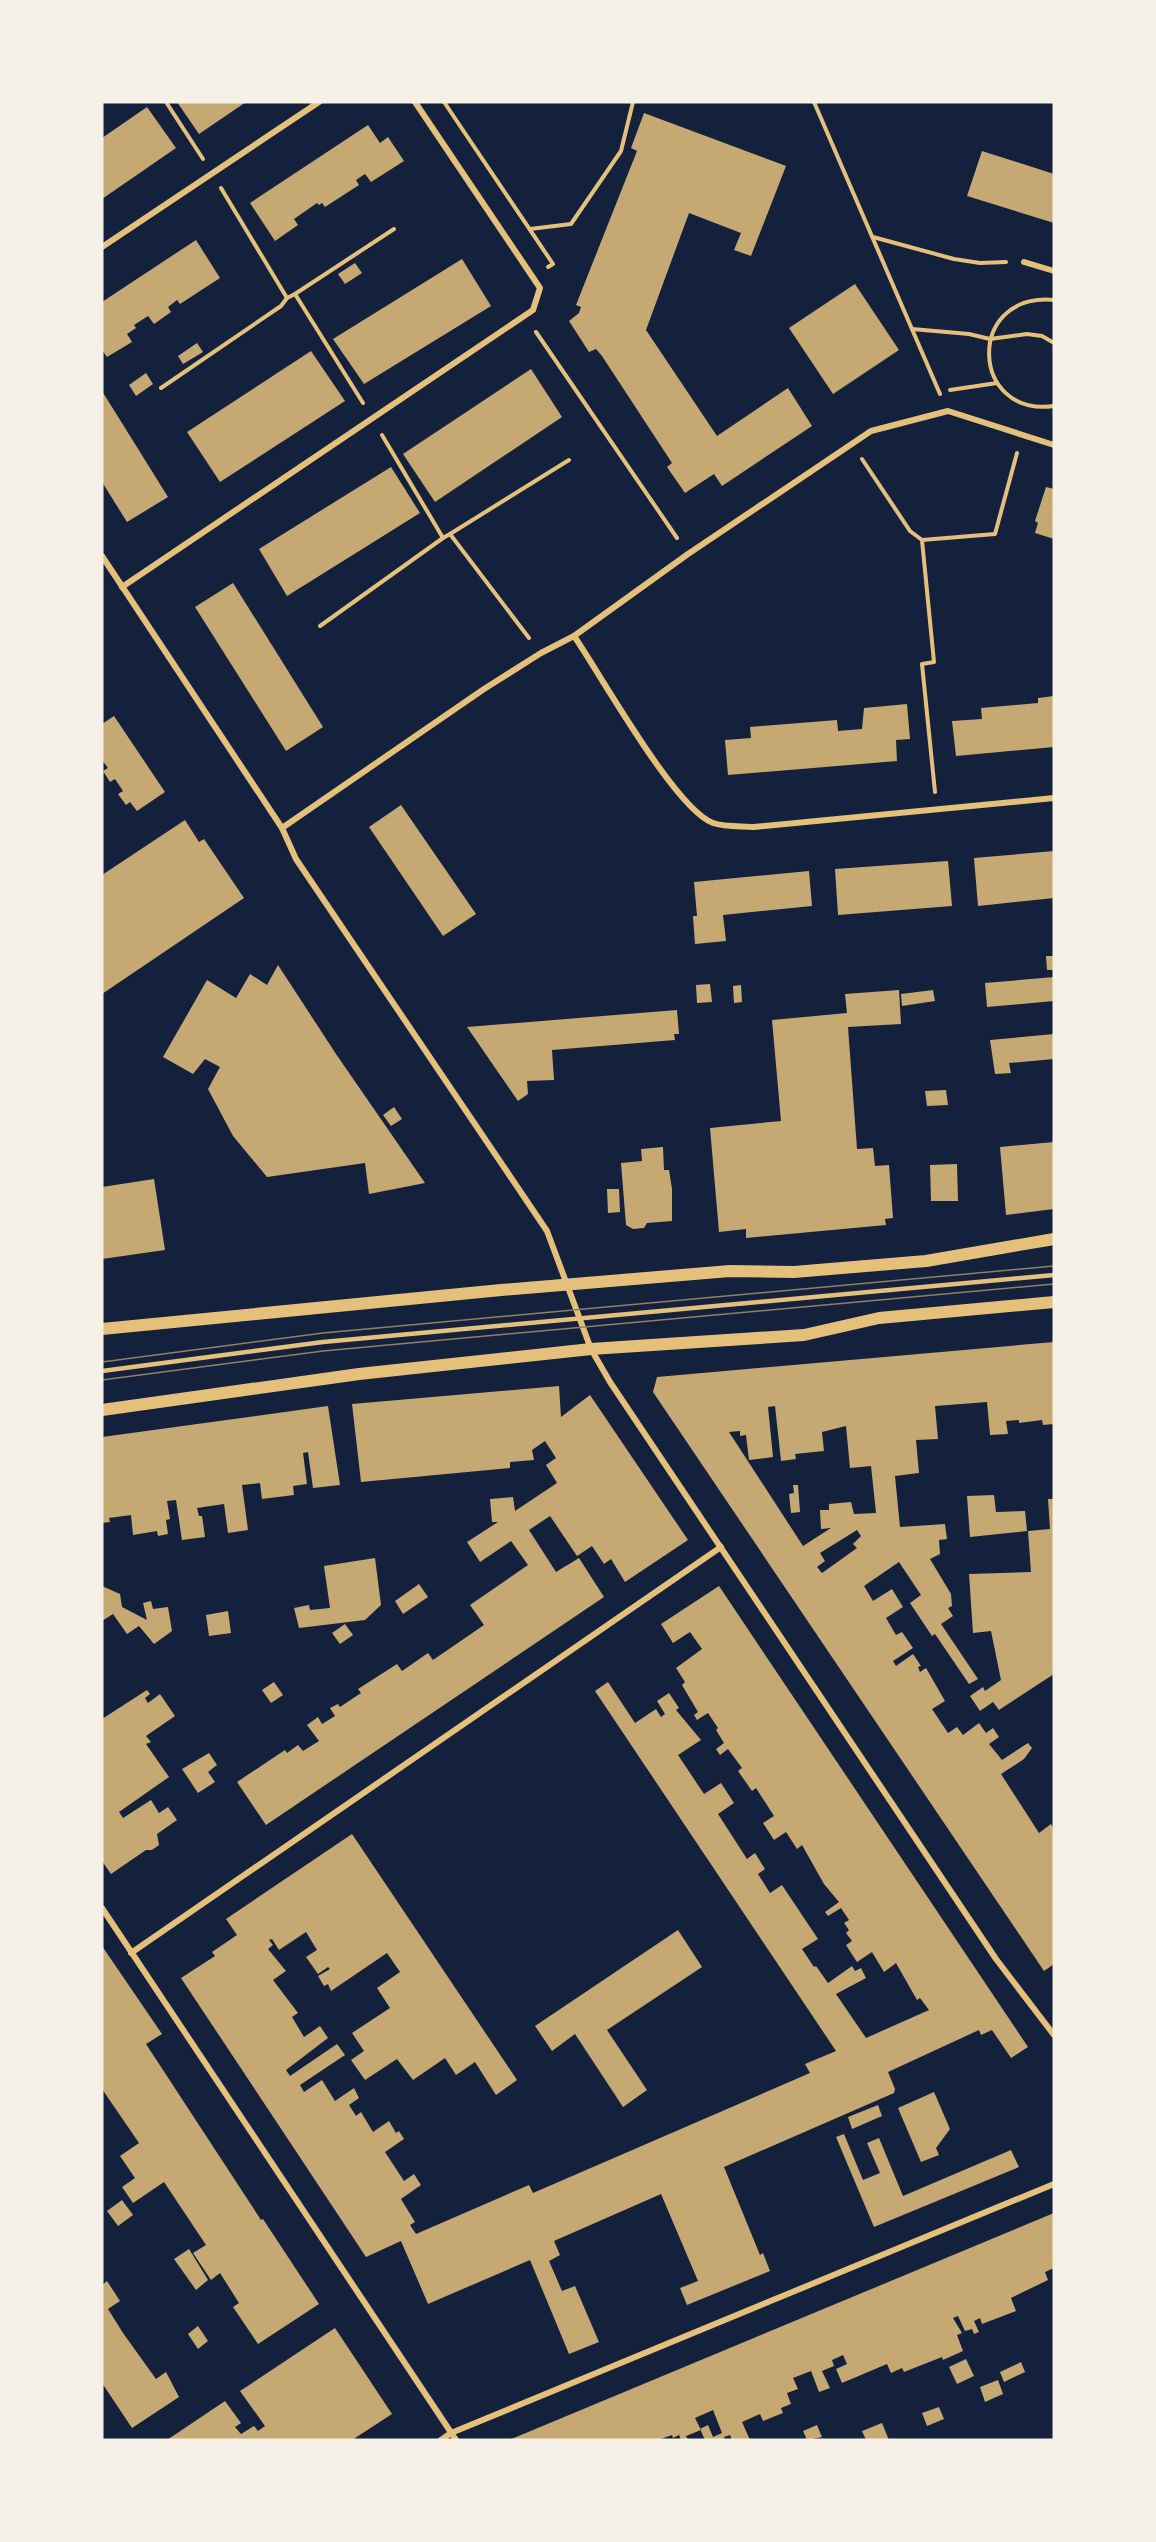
<svg xmlns="http://www.w3.org/2000/svg" width="1156" height="2542" viewBox="0 0 1156 2542" font-family="Quicksand,sans-serif">
<style>
.building{fill:#c6a872;fill-rule:evenodd}
.lines{fill:none;stroke-linecap:round;stroke-linejoin:round}
.path{stroke:#e5c07b;stroke-width:4}
.service{stroke:#e5c07b;stroke-width:4.5}
.minor{stroke:#e5c07b;stroke-width:6}
.secondary{stroke:#e5c07b;stroke-width:12}
.tram{stroke:#918062;stroke-width:1.5}
</style>
<rect width="100%" height="100%" fill="#14213d"/>
<g class="building">
<path d="M177,102H246L199,134Z"/>
<path d="M147,107L176,148L102,199V138Z"/>
<path d="M644,113L786,166L751,256L734,250L741,233L689,213L646,330L717,436L788,388L812,426L722,486L714,474L685,493L667,467L672,463L602,356L596,349L589,352L569,321L579,313L581,307L576,305L637,151L631,148Z"/>
<path d="M368,125L380,143L388,137L404,161L371,182L365,174L356,180L359,185L325,207L322,203L319,205L317,203L294,219L298,225L275,241L250,203Z"/>
<path d="M982,151L1054,174V223L967,196Z"/>
<path d="M196,240L220,278L180,304L177,300L168,307L171,312L154,324L148,316L134,325L136,328L127,334L132,342L107,357L102,350V302Z"/>
<path d="M462,259L491,306L364,384L333,339Z"/>
<path d="M355,263L362,273L345,284L338,274Z"/>
<path d="M855,284L899,350L833,394L789,328Z"/>
<path d="M197,343L203,352L183,364L178,356Z"/>
<path d="M311,351L345,401L220,482L187,432Z"/>
<path d="M531,369L562,417L435,502L403,454Z"/>
<path d="M146,373L153,384L136,396L129,385Z"/>
<path d="M102,391L168,497L127,522L102,482Z"/>
<path d="M391,467L420,513L287,596L259,549Z"/>
<path d="M1046,487L1054,489V539L1035,533L1038,523L1035,521Z"/>
<path d="M233,583L323,727L286,751L195,607Z"/>
<path d="M1054,696V747L956,756L952,721L982,719L981,708L1038,703V698Z"/>
<path d="M907,704L910,739L896,740L897,761L728,775L725,740L751,738L750,727L837,720L838,731L862,729L864,708Z"/>
<path d="M114,716L165,792L137,811L130,802L126,805L118,794L123,791L115,779L110,782L103,771L108,768L102,760V724Z"/>
<path d="M401,805L476,914L443,936L369,827Z"/>
<path d="M185,820L199,842L204,839L244,898L102,994V875Z"/>
<path d="M1054,851V898L978,906L974,858Z"/>
<path d="M948,861L952,906L838,915L835,869Z"/>
<path d="M809,871L812,906L723,915L726,941L695,944L693,916H697L694,882Z"/>
<path d="M1046,956H1054V970H1047Z"/>
<path d="M278,965L336,1054L425,1183L369,1194L365,1163L267,1177L233,1136L208,1089L220,1067L205,1059L193,1074L163,1057L207,980L236,998L250,974L267,985Z"/>
<path d="M1054,977V1001L987,1007L985,983Z"/>
<path d="M710,984L712,1002L697,1003L696,985Z"/>
<path d="M741,985L742,1002L734,1003L733,986Z"/>
<path d="M899,990L901,1024L848,1027L857,1149L873,1148L875,1166L889,1165L893,1218L885,1219L886,1225L746,1238V1229L719,1232L710,1128L781,1121L772,1020L847,1013L845,994Z"/>
<path d="M933,990L935,1001L902,1006L901,994Z"/>
<path d="M677,1010L679,1034H674L675,1040L552,1050L554,1080L527,1081L528,1094L518,1101L467,1027Z"/>
<path d="M1054,1034V1059L1009,1063L1011,1073L995,1074L990,1040Z"/>
<path d="M946,1090L948,1105L927,1106L925,1091Z"/>
<path d="M394,1107L402,1119L391,1126L383,1115Z"/>
<path d="M1054,1142V1209L1006,1215L1000,1147Z"/>
<path d="M663,1147L664,1170H669L672,1189V1221L647,1223L644,1228L633,1229L626,1225L621,1163L642,1161L641,1149Z"/>
<path d="M957,1164L958,1201H931L930,1165Z"/>
<path d="M154,1179L165,1250L102,1259V1187Z"/>
<path d="M607,1189H619L620,1212L608,1213Z"/>
<path d="M1054,1342V1424L1043,1425L1042,1420L1019,1423V1420L1006,1421L1008,1434L990,1435L987,1402L935,1406L938,1439L916,1440L919,1473L895,1476L900,1527L945,1524L947,1539L939,1540L940,1554L930,1559L951,1594L952,1606L948,1608L953,1616L941,1624L978,1679L969,1684L935,1634L932,1636L910,1603L921,1595L899,1562L864,1586L873,1601L892,1589L903,1607L886,1618L896,1635L902,1632L913,1648L893,1661L896,1666L913,1654L921,1666L918,1667L920,1672L926,1668L945,1701L932,1709L948,1733L957,1727L963,1735L979,1723L986,1733L993,1728L999,1737L989,1744L1002,1760L1028,1743L1032,1748L1024,1759L1001,1774L1039,1833L1051,1824L1054,1829V1964L1044,1971L653,1392L657,1377ZM775,1406L781,1461L796,1459L795,1454L824,1451L822,1432L846,1426L850,1468L871,1466L876,1513L854,1514L851,1502L829,1504V1510H820L821,1529L831,1528L803,1546L729,1432L740,1431V1436L746,1435L749,1460L773,1457L768,1407ZM857,1530L861,1536L853,1544L857,1548L822,1573L817,1567L825,1561L820,1553Z"/>
<path d="M559,1386L561,1417L590,1395L688,1540L625,1582L611,1559L604,1564L592,1546L577,1556L550,1516L529,1530L556,1572L579,1558L604,1597L266,1825L237,1782L285,1750L287,1753L298,1745L303,1751L319,1741L307,1725L318,1717L322,1724L335,1716L330,1708L338,1704L340,1707L361,1693L358,1689L397,1664L402,1671L428,1653L433,1660L484,1625L470,1605L528,1565L511,1541L480,1562L467,1542L498,1522H492L490,1499L513,1497L515,1511L557,1483L546,1465L556,1458L545,1441L532,1450L534,1460L510,1462V1468L361,1482L352,1404Z"/>
<path d="M328,1406L340,1485L313,1488L308,1452L303,1453L307,1484L293,1486L294,1495L262,1499L260,1483L242,1485L248,1530L228,1533L224,1504L197,1508L199,1516H202L205,1537L182,1540L176,1500L167,1501L170,1519L166,1520L168,1534L158,1536L157,1531L133,1535L131,1515L109,1518L110,1522L102,1523V1437Z"/>
<path d="M793,1485H798L800,1512L791,1513L789,1494L794,1493Z"/>
<path d="M994,1495L996,1512L1025,1511L1027,1531L970,1537L967,1496Z"/>
<path d="M1048,1499H1054V1674L999,1710L993,1702L980,1711L970,1696L983,1687L985,1691L1001,1680L991,1631L973,1633L969,1574L1031,1572L1028,1531L1050,1529Z"/>
<path d="M375,1558L381,1605L365,1620L299,1628L294,1608L309,1605L310,1610L330,1608L324,1566Z"/>
<path d="M419,1584L428,1597L403,1614L395,1601Z"/>
<path d="M102,1586L120,1594L122,1607L147,1620L143,1603L151,1601L153,1609L168,1607L172,1631L154,1644L139,1626L127,1634L113,1614L102,1621Z"/>
<path d="M719,1586L1028,2047L1011,2058L992,2030L981,2035L979,2030L888,2072L895,2089L894,2093L724,2167L760,2255L763,2253L770,2271L687,2305L680,2288L698,2281L661,2194L554,2241L560,2255L549,2261L562,2291L575,2286L599,2342L569,2354L530,2260L428,2304L401,2241L366,2257L181,1978L215,1956L212,1952L237,1935L226,1919L352,1834L517,2080L496,2095L475,2062L456,2075L445,2058L413,2080L397,2059L365,2080L351,2060L364,2051L352,2033L390,2008L377,1988L400,1972L387,1953L331,1991L328,1984L324,1986L318,1976L330,1969L328,1967L318,1974L306,1957L317,1950L306,1932L279,1950L272,1939L269,1940L273,1945L268,1949L286,1971L273,1980L298,2013L292,2017L304,2037L320,2026L328,2038L286,2070L290,2076L337,2044L345,2055L300,2085L304,2092L322,2080L335,2101L354,2088L359,2098L349,2105L356,2116L361,2112L373,2132L389,2121L396,2133L399,2131L404,2139L385,2152L404,2181L414,2174L421,2185L401,2199L415,2222L410,2225L416,2234L529,2185L533,2193L810,2073L805,2064L836,2051L595,1691L608,1682L635,1723L656,1709L661,1717L665,1714L657,1701L669,1693L679,1708L676,1710L701,1740L678,1755L704,1794L721,1783L734,1803L718,1814L747,1859L755,1853L765,1869L758,1874L770,1893L782,1885L818,1939L802,1949L814,1967L816,1966L828,1983L852,1966L855,1971L861,1968L866,1978L836,1994L866,2038L929,2010L920,1998L917,2000L896,1963L884,1972L872,1952L857,1962L846,1945L852,1941L846,1933L849,1930L844,1923L849,1920L841,1908L828,1916L825,1912L839,1902L824,1884L802,1845L797,1849L786,1832L774,1840L763,1823L774,1816L756,1788L752,1791L738,1771L742,1768L728,1749L720,1755L716,1749L724,1743L716,1730L718,1728L708,1713L697,1720L694,1715L698,1712L682,1685L685,1682L676,1668L702,1649L690,1632L673,1643L661,1624Z"/>
<path d="M228,1611L231,1633L209,1636L206,1615Z"/>
<path d="M345,1624L353,1635L340,1644L332,1633Z"/>
<path d="M274,1682L283,1695L271,1703L262,1690Z"/>
<path d="M147,1690L150,1694L145,1698L148,1703L160,1694L175,1716L146,1736L151,1742L146,1744L169,1777L119,1812L123,1818L151,1800L159,1813L168,1807L177,1820L157,1834L159,1845L152,1850H146L111,1874L102,1861V1719Z"/>
<path d="M209,1753L217,1765L208,1772L215,1782L198,1793L182,1769Z"/>
<path d="M678,1930L702,1967L607,2030L647,2090L623,2107L575,2034L552,2051L535,2026Z"/>
<path d="M102,1946L162,2034L146,2044L261,2220L263,2219L319,2304L258,2344L233,2307L239,2303L220,2273L211,2280L193,2253L206,2245L164,2182L133,2203L122,2187L135,2178L120,2156L139,2143L102,2089Z"/>
<path d="M934,2092L950,2129L936,2148L939,2155L921,2162L898,2108Z"/>
<path d="M878,2105L882,2116L852,2129L848,2117Z"/>
<path d="M844,2134L863,2180L880,2173L867,2143L879,2138L903,2196L1011,2150L1019,2167L874,2227L836,2137Z"/>
<path d="M122,2200L133,2215L118,2226L107,2211Z"/>
<path d="M1054,2213V2268L1045,2272L1048,2280L1011,2298L1016,2311L982,2324L980,2318L974,2321L979,2332L974,2334L972,2329L965,2331L958,2316L953,2318L962,2333L957,2335L963,2351L943,2360L942,2357L904,2372L902,2368L891,2373L887,2364L842,2383L836,2369L847,2364L843,2355L832,2360L834,2366L822,2371L830,2388L819,2392L811,2371L793,2378L798,2389L787,2393L791,2404L781,2408L783,2413L763,2421L760,2414L742,2422L750,2440H732L730,2435L724,2437L725,2440H705L700,2429L708,2425L713,2437L722,2433L713,2410L695,2418L701,2430L686,2436L688,2440H681L679,2435L673,2438L672,2435L658,2440H509Z"/>
<path d="M189,2249L208,2280L196,2290L174,2259Z"/>
<path d="M107,2281L120,2301L108,2309L123,2333L156,2379L166,2372L179,2397L132,2428L102,2383V2285Z"/>
<path d="M198,2326L208,2341L198,2349L188,2334Z"/>
<path d="M335,2328L392,2414L352,2440H167L225,2401L241,2423L235,2427L241,2434L254,2426L258,2431L265,2426L240,2391Z"/>
<path d="M966,2359L974,2376L957,2384L949,2367Z"/>
<path d="M1021,2362L1025,2372L1004,2382L1000,2372Z"/>
<path d="M998,2380L1003,2394L985,2402L980,2387Z"/>
<path d="M939,2407L944,2419L927,2426L922,2413Z"/>
<path d="M882,2423L889,2440H866L862,2431Z"/>
<path d="M817,2425L822,2437L807,2440L803,2431Z"/>
</g>
<g class="lines">
<g class="path">
<path d="M166,102L203,159"/>
<path d="M444,102L553,264L548,267"/>
<path d="M814,102L940,394"/>
<path d="M221,188L287,298L295,294L363,403"/>
<path d="M530,229L571,224L621,151L633,102"/>
<path d="M873,237L954,259L980,263L1006,262"/>
<path d="M295,294L394,229"/>
<path d="M1054,300C965,292 970,418 1054,406"/>
<path d="M912,329L969,334L990,339L1027,334L1042,336L1054,343"/>
<path d="M536,332L677,538"/>
<path d="M161,388L281,306L287,298"/>
<path d="M950,390L997,383"/>
<path d="M382,435L443,538L450,534L529,638"/>
<path d="M862,459L910,531L922,540L995,534L1017,453"/>
<path d="M450,534L569,460"/>
<path d="M922,540L934,662L922,664L935,792"/>
<path d="M320,626L443,538"/>
</g>
<path class="service" d="M102,1371L323,1342L1054,1275"/>
<g class="minor">
<path d="M102,247L319,102"/>
<path d="M1024,262L1054,271"/>
<path d="M102,556L282,828L296,859L547,1231L591,1349L610,1382L996,1959L1054,2035"/>
<path d="M122,587L533,310L540,288L415,102"/>
<path d="M574,636C601,675 675,809 713,823C724,827 741,826 754,827L1054,798"/>
<path d="M282,828L484,689L541,653L574,636L688,554L871,431L948,411L1054,445"/>
<path d="M102,1908L456,2440"/>
<path d="M131,1953L721,1547"/>
<path d="M441,2440L451,2433L1054,2184"/>
</g>
<g class="secondary">
<path d="M102,1329L501,1290L730,1271L794,1272L926,1261L1054,1239"/>
<path d="M102,1410L359,1374L591,1349L804,1335L879,1318L1054,1302"/>
</g>
<g class="tram">
<path d="M102,1362L323,1333L1054,1266"/>
<path d="M102,1380L323,1351L1054,1284"/>
</g>
</g>
<rect width="1156" height="2542" fill="none" stroke="#f6f1e7" stroke-width="207"/>
</svg>
